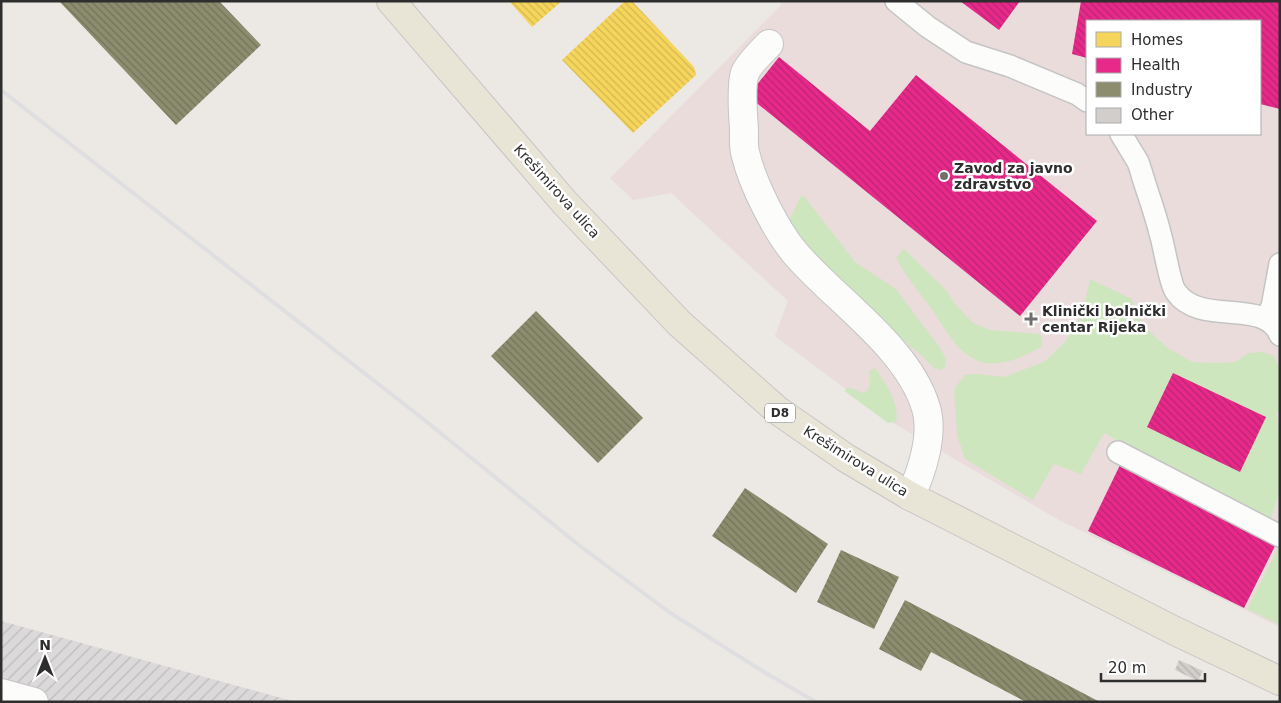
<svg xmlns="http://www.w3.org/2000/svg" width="1281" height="703" viewBox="0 0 1281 703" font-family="'DejaVu Sans',sans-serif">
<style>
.industrial{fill:url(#industrial-furrows)}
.medical{fill:#e9dcdb;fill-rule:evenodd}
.grass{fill:#cee6be}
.homes{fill:url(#homes-back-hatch)}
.health{fill:url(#health-back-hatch)}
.industry{fill:url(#industry-back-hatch)}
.building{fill:url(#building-back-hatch)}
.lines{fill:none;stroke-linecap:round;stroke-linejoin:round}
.lane-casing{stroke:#c5c4c5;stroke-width:24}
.street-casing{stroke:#c5c4c5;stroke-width:30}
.primary-casing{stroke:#c6c5c4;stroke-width:30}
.lane{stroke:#fcfcfb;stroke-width:21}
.street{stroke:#fcfcfb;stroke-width:28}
.primary{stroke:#e8e4d6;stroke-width:28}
.rail{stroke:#dfdfe1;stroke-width:4}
.poi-dot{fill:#706f6e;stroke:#fff;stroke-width:2}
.labels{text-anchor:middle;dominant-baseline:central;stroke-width:5;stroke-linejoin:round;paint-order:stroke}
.shield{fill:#fff;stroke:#6d6d6d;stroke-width:1}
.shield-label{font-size:12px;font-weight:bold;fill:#2e2e2e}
.poi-label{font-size:14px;font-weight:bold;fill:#2e2e2e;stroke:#fff;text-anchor:start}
.street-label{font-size:14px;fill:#2e2e2e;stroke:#fff}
</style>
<defs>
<pattern id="industrial-furrows" width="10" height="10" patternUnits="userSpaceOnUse" patternTransform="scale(1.25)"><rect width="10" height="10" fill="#dcd9db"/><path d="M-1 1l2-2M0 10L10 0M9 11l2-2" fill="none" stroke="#bdbbbc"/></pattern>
<pattern id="homes-back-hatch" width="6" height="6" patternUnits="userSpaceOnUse" patternTransform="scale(1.25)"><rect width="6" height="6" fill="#f6d55c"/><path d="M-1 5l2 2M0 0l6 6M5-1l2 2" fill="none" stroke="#d3b750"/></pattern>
<pattern id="health-back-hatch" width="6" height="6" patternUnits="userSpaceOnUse" patternTransform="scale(1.25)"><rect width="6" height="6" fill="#e7298a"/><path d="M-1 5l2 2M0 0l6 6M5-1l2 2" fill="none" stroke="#bc2471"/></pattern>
<pattern id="industry-back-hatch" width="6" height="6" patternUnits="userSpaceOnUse" patternTransform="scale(1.25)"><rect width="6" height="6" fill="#8c8c6e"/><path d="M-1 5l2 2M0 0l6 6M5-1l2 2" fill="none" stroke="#73735b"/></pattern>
<pattern id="building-back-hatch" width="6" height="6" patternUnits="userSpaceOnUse" patternTransform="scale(1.25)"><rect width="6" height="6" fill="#d1cecb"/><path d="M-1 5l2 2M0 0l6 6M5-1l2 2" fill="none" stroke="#b4b1af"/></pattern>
</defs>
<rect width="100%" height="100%" fill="#ece8e4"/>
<path class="industrial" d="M1,621L296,702H1Z"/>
<path class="medical" d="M780,1H1280V627L1059,520L883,417L775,336L788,301L671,193L633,200L610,178L781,5ZM1087,21H1260V134H1087Z"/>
<g class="grass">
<path d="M801,196H804L855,262L896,289L940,348L946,359L945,367L940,370L934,368L922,356L847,290L811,253L788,223Z"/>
<path d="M904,249L946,290L956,305L973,323L990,330L1040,334L1042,337L1041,347C1022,358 994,371 972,358C955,348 944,327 933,311C920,293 906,277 896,258Z"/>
<path d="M1090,279L1132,299L1137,317L1155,337L1168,348L1192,362L1215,363L1235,362L1249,353L1262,352L1274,356L1280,370V411L1276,413L1280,433V490L1269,524L1104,433L1081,474L1054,464L1033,500L965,459L957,435L954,389L965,375L976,374L1004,377L1044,362L1065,342L1082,315Z"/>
<path d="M875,368C884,381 901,405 896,422L888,423L846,392L845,389C851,386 856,390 862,393L867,391L870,385L869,371Z"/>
<path d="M1280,544V625L1247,609Z"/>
</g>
<g class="homes">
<path d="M509,1H562L532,27Z"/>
<path d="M625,1H632L694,67L696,75L633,133L562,60Z"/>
</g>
<g class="health">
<path d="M960,1H1020L999,30Z"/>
<path d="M1081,1H1280V109L1260,104V21H1087V58L1072,54Z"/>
<path d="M779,57L870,131L916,75L1097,221L1020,316L748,96Z"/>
<path d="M1173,373L1266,417L1240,472L1147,427Z"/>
<path d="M1121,463L1278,540L1244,608L1088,531Z"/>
</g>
<g class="industry">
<path d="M59,1H219L261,45L176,125Z"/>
<path d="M536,311L643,418L598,463L491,356Z"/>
<path d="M745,488L828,544L796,593L712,536Z"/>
<path d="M841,550L899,577L874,629L817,602Z"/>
<path d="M905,600L1100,702H1026L931,652L921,671L879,649Z"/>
</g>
<path class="building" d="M1179,660L1203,671L1198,681L1175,670Z"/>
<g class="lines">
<g class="lane-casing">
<g id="lane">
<path d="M896,1L928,27L966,52L1010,66L1077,94L1087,101"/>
<path d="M1121,134L1138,162L1141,171C1147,192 1155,212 1160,233C1164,245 1170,285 1176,292C1200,327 1265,297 1280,335"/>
<path d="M1265,319L1272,307L1280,264"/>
<path d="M1118,452L1280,536"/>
</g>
</g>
<g class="street-casing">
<g id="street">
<path d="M769,44C763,50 748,65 745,73C741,84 743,116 744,129C744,138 743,148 746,156C753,185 776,230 795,253C835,300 908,347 926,408C934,434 922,473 910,496"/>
<path d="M1,693L34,702"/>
</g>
</g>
<g class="primary-casing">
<path id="primary" d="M391,1L565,203L679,323L777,410L846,458L910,496L1173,630L1280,681"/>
</g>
<use href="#lane" class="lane"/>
<use href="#street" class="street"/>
<use href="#primary" class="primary"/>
<path class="rail" d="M1,90L422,418L580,546L669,612L764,672L816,702"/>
</g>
<g class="poi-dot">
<circle cx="944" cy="176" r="5"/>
<path d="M1028.5 311.5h5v5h5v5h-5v5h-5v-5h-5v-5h5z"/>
</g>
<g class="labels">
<rect class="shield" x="765" y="403.5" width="30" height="19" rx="4"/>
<g class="shield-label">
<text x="780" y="413">D8</text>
</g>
<g class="poi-label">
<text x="954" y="168">Zavod za javno<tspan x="954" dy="16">zdravstvo</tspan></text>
<text x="1042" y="311">Klinički bolnički<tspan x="1042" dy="16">centar Rijeka</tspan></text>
</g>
<g class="street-label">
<text transform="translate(557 191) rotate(48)">Krešimirova ulica</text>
<text transform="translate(856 461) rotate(32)">Krešimirova ulica</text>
</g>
</g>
<rect width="1281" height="703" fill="none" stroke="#2e2e2e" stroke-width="5"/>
<rect x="1086" y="20" width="175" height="115" fill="#ffffff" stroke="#ababab"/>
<rect x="1096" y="32" width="25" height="15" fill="#f6d55c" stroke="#ababab"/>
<text x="1131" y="45" font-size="15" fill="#2e2e2e">Homes</text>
<rect x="1096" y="58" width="25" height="15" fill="#e7298a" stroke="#ababab"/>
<text x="1131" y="70" font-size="15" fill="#2e2e2e">Health</text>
<rect x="1096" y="82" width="25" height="15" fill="#8c8c6e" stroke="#ababab"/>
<text x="1131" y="95" font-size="15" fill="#2e2e2e">Industry</text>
<rect x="1096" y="108" width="25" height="15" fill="#d1cecb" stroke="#ababab"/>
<text x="1131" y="120" font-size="15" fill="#2e2e2e">Other</text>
<g transform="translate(45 658)" stroke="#ffffff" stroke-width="4" paint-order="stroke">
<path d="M0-4L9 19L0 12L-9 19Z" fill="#2e2e2e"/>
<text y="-8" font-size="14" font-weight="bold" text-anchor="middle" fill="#2e2e2e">N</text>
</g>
<path d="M1101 673v8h104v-8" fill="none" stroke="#2e2e2e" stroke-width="2.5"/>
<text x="1108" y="673" font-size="15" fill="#2e2e2e" stroke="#ffffff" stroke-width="4" paint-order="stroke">20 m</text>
</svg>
